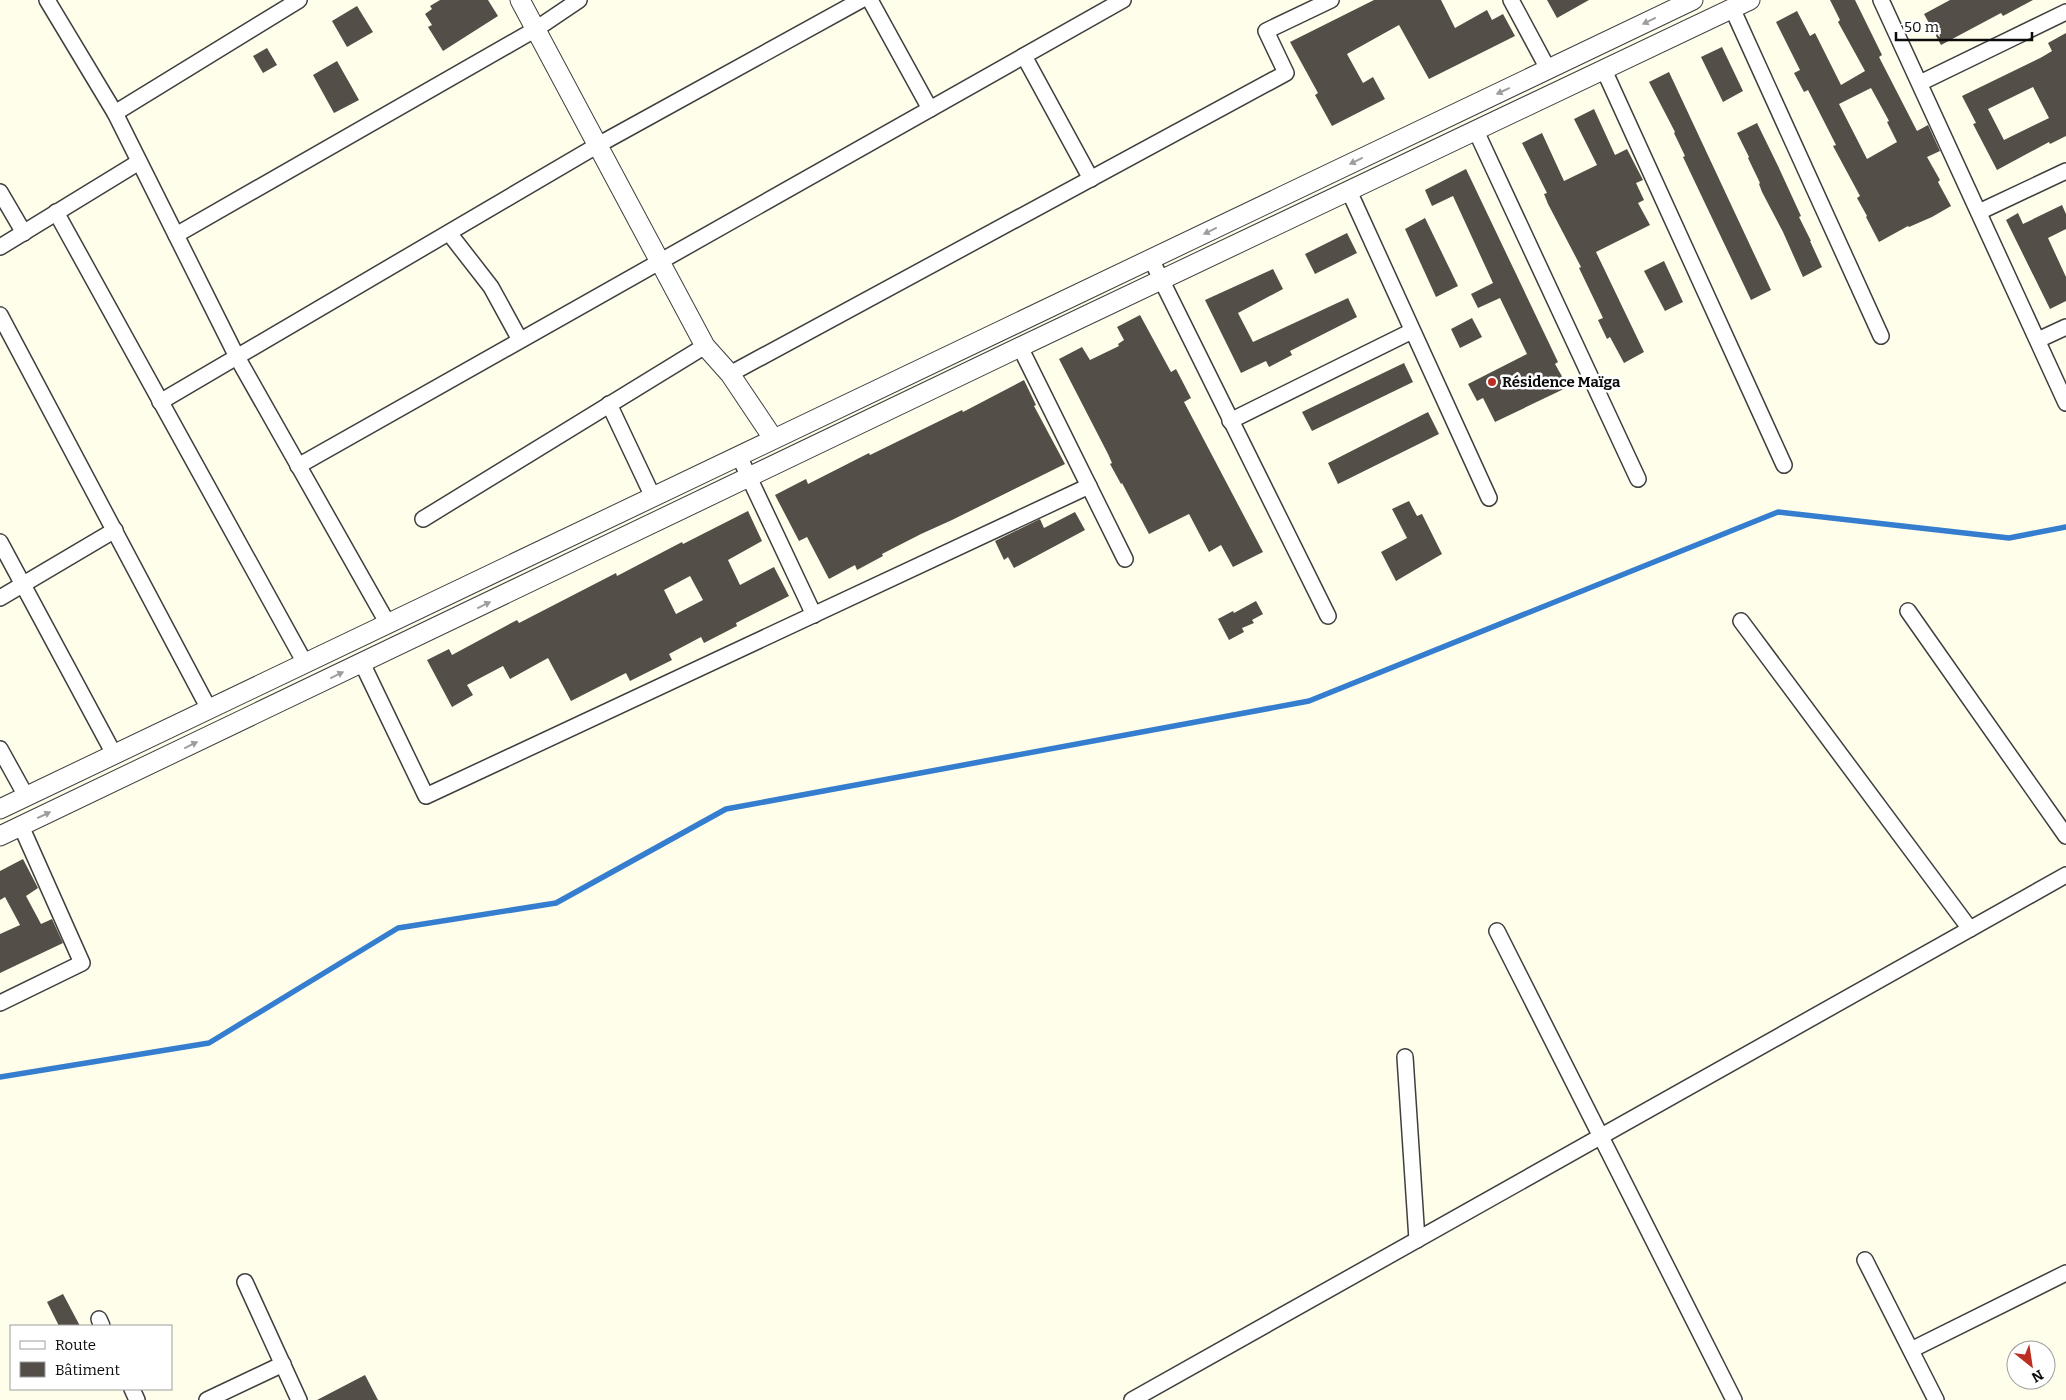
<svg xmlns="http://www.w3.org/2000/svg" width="2066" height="1400" viewBox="0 0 2066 1400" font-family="Bitter,serif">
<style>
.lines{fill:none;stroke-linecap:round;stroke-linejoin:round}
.stream{stroke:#357ecf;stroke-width:5.5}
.building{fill:#544e48;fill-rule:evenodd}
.minor-casing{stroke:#3f3f3f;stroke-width:18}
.tertiary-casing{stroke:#3f3f3f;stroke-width:21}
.minor{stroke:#fff;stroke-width:15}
.tertiary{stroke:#fff;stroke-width:19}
.oneway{fill:#9e9e9e}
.poi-dot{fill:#bd2e22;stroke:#fff;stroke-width:2}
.labels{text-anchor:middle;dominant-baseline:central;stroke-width:5;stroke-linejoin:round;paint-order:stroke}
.poi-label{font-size:15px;font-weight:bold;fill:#0c0c0c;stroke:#fff;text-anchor:start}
</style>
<rect width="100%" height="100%" fill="#fffeea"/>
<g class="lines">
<path class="stream" d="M0,1077L209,1043L398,928L556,903L726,809L1309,701L1778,512L2009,538L2066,527"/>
</g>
<g class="building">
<path d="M440,0H488L498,16L443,51L428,27L432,25L425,14L432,9L430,6Z"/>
<path d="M1374,0H1441L1455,28L1487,10L1492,20L1503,14L1515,36L1429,79L1399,25L1347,54L1363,83L1373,77L1385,99L1332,126L1315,95L1318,93L1290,42Z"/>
<path d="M1547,0H1589L1557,18Z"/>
<path d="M1830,0H1855L1882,55L1879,57L1917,131L1928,125L1940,151L1927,157L1940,180L1938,182L1951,206L1932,217L1909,227L1908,226L1879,242L1866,217L1867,216L1857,198L1860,196L1833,146L1836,145L1808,90L1804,92L1794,73L1800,70L1776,22L1797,11L1810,36L1815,33L1841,85L1865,71L1838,22L1840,20ZM1871,88L1889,121L1887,122L1897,142L1867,159L1839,104Z"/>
<path d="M1950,0H2033L2003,16L2001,13L1941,45L1924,14Z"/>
<path d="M357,6L373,32L347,47L332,21Z"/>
<path d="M2066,33V136L2050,144L2049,142L1997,170L1973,124L1976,123L1962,96L2042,57L2052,51L2048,43ZM2033,87L2049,118L2004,140L1988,109Z"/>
<path d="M1722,47L1743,91L1723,102L1701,57Z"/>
<path d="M267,48L277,65L263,73L253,56Z"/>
<path d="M337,61L359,100L334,113L313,75Z"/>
<path d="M1669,72L1771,290L1751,300L1683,157L1685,156L1674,133L1675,132L1649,82Z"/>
<path d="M1594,109L1615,155L1627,149L1643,180L1636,183L1644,200L1638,203L1650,225L1596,252L1644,352L1624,363L1610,337L1607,339L1598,320L1603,318L1579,268L1581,267L1548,204L1544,194L1547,193L1522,143L1542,133L1564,181L1597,165L1574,119Z"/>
<path d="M1757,123L1778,166L1801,216L1799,217L1811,241H1810L1822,267L1803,277L1783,232L1762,192L1759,184L1760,183L1748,158L1749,157L1737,133Z"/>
<path d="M1466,169L1558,362L1555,364L1568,387L1495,422L1483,398L1477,401L1468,384L1527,354L1500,298L1478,308L1471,294L1493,283L1453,196L1432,206L1425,190Z"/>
<path d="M2062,205L2066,214V229L2048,238L2066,277V301L2050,309L2006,220L2018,213L2023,224Z"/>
<path d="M1425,218L1458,286L1436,297L1405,229Z"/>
<path d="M1347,233L1357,253L1315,274L1305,254Z"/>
<path d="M1664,261L1683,302L1665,311L1644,271Z"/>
<path d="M1273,269L1283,289L1238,313L1253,342L1348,298L1357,317L1290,351L1292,355L1269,367L1266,361L1241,373L1205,300Z"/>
<path d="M1140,315L1171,372L1176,369L1191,398L1184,402L1263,552L1233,567L1221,545L1209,552L1189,514L1149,534L1122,483L1121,484L1110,464L1112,463L1108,454L1059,359L1082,347L1090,360L1119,346L1118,344L1124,340L1117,327Z"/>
<path d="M1472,318L1482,337L1460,348L1451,329Z"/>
<path d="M1404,363L1413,382L1312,431L1302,412Z"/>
<path d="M1024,380L1036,405L1034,406L1065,464L952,520L921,534L882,554L883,556L857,570L855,565L829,579L807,537L799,541L775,495L806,479L808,484L869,453L870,455L962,410L963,412Z"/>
<path d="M1428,412L1439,434L1338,484L1328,463Z"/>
<path d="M1409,501L1417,516L1422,514L1442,554L1396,581L1381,552L1407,538L1392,509Z"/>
<path d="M748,511L762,541L728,560L740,585L774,567L789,596L736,623L737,626L704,643L701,637L669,654L672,660L630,681L626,673L571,701L548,658L510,679L503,666L467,685L473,695L452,707L427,660L449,649L452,655L517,620L519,623L616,573L617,576L682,542L683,544ZM690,576L703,600L676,614L664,590Z"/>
<path d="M1075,512L1085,530L1014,568L1008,557L1004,560L995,541L1040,519L1044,528Z"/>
<path d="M1256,601L1263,614L1252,620L1254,623L1242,628L1244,632L1229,640L1218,619L1233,611L1234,613Z"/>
<path d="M23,859L38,888L26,896L41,924L52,919L63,943L0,973V934L20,925L5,897L0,900V871Z"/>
<path d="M63,1294L80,1326H59L47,1302Z"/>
<path d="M365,1375L378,1400H317Z"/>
</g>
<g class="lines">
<g class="minor-casing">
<g id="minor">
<path d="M47,0L115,113L237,357L388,624"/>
<path d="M870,0L930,109"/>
<path d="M1511,0L1548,69"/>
<path d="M1881,0L2066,403"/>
<path d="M1732,8L1881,336"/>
<path d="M1024,56L1091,179"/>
<path d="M1604,70L1784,465"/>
<path d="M1920,83L2066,12"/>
<path d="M115,113L299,0"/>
<path d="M1476,131L1638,479"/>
<path d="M1349,191L1489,498"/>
<path d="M0,192L24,233"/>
<path d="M56,212L305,663"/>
<path d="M1979,212L2066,171"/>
<path d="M449,233L491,287L520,340"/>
<path d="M176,235L536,29L579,0"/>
<path d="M0,247L139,162"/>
<path d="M1151,259L1328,616"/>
<path d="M0,315L209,709"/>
<path d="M2038,340L2066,327"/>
<path d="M1020,347L1125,559"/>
<path d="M730,374L1286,73L1266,31L1331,0"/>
<path d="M160,402L598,145L861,0"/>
<path d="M609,404L653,497"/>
<path d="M1230,421L1412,331"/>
<path d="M739,456L814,615"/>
<path d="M298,466L1123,0"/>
<path d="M423,519L705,346"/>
<path d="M0,542L114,754"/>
<path d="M0,598L115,530"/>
<path d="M1908,611L2066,836"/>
<path d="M1741,621L1970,929"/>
<path d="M362,663L426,796L1089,486"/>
<path d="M0,749L26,796"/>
<path d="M1497,931L1734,1400"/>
<path d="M0,1003L82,963L21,826"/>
<path d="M1405,1057L1417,1240"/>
<path d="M1865,1260L1936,1400"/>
<path d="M245,1282L299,1400"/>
<path d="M99,1319L102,1326"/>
<path d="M1911,1350L2066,1273"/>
<path d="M132,1389L137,1400"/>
<path d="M207,1400L283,1364"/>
<path d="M1132,1400L2066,875"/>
</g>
</g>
<g class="tertiary-casing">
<g id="tertiary">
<path d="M520,0L705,346L730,374L773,438"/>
<path d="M0,809L1693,0"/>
<path d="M0,836L1020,347L1750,0"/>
</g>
</g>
<use href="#minor" class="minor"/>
<use href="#tertiary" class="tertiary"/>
</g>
<defs><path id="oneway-solid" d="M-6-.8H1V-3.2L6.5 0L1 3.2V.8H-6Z" transform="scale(1.25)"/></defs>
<g class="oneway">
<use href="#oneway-solid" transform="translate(1649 21) rotate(154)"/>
<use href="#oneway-solid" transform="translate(1503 91) rotate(155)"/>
<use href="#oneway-solid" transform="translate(1356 161) rotate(154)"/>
<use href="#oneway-solid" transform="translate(1210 231) rotate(154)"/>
<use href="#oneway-solid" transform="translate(484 605) rotate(-26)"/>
<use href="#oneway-solid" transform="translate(337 675) rotate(-26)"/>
<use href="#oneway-solid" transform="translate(191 745) rotate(-26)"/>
<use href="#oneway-solid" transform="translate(44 815) rotate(-25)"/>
</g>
<circle class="poi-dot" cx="1492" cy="382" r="5"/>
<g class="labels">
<g class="poi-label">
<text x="1502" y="382">Résidence Maïga</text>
</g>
</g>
<rect x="10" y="1325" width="162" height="65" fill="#ffffff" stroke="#9e9e9e"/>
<rect x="20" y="1341" width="25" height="8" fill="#ffffff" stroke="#9e9e9e"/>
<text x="55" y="1350" font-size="15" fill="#0c0c0c">Route</text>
<rect x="20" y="1362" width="25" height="15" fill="#544e48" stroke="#9e9e9e"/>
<text x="55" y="1375" font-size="15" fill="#0c0c0c">Bâtiment</text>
<g transform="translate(2031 1365) rotate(150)"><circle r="24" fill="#ffffff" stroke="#9e9e9e"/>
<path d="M0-4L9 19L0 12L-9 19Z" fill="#bd2e22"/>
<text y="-8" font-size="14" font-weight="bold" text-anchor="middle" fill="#0c0c0c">N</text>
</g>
<path d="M1896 32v8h136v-8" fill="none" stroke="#0c0c0c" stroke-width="2.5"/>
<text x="1904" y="32" font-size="15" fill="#0c0c0c" stroke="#ffffff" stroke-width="4" paint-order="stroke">50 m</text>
</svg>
